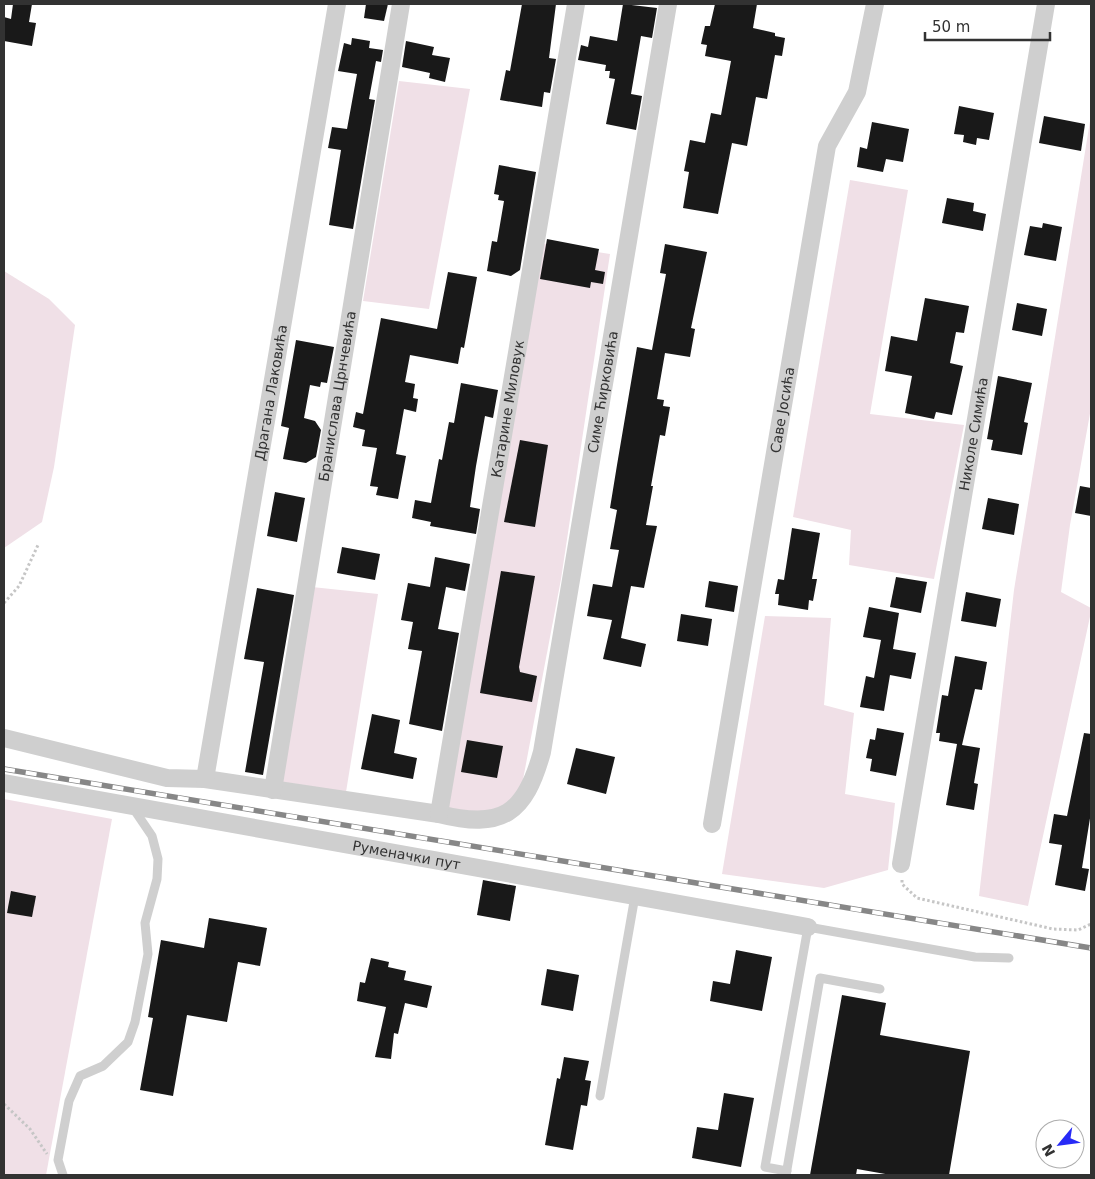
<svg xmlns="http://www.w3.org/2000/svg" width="1095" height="1179" viewBox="0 0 1095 1179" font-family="'DejaVu Sans',sans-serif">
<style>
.green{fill:#f0e0e7}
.building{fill:#191919}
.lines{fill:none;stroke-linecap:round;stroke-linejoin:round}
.path{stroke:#c6c6c6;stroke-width:3;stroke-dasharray:2.5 2.5;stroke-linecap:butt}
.service{stroke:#cfcfcf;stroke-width:9}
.minor{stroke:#cfcfcf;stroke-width:18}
.rail-casing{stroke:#878787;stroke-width:5.5}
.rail{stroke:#fff;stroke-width:4;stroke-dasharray:11;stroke-linecap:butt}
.labels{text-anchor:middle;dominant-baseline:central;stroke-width:5;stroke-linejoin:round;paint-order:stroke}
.street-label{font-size:14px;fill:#323232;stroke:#fff}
</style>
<rect width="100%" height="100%" fill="#fff"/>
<g class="green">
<path d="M399,81L470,89L429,309L363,301Z"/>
<path d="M1091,115V408L1070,525L1061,592L1091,608V612L1028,906L979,896L1014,590Z"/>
<path d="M850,180L908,190L870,414L964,425L934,579L849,565L851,530L793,517Z"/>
<path d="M540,243L610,254L561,579L521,790L514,800L478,817L447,807Z"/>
<path d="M4,271L49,299L75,325L54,467L42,522L4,548Z"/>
<path d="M312,587L378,594L346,792L282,782Z"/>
<path d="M765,616L831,618L824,705L854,713L845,794L895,803L888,870L824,888L722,874Z"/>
<path d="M4,799L112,819L46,1175H4Z"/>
</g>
<g class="building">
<path d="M13,4H32L29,22L36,23L32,46L4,41V17L11,19Z"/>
<path d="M366,4H388L384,21L364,18Z"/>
<path d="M522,4H556L549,58L556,59L550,93L544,92L542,107L500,100L506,70L510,71Z"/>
<path d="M623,4L657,8L652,38L641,36L631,94L642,96L636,130L606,124L615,79L609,78L610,71H605L606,65L578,60L581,45L588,47L590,36L617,41Z"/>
<path d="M715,4H757L753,28L775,33V36L785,38L782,56L775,55L767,99L756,97L747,146L732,143L718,214L683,208L689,172L684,171L690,140L705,143L711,113L721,115L731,61L705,56L707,45L701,44L705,26H710Z"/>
<path d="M352,38L370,41L369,48L383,50L381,62L376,61L369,99L375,100L353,229L329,225L341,150L328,148L332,127L347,129L357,74L338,71L344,43L351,45Z"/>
<path d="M406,41L434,47L432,55L450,58L445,82L429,78L430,73L402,67Z"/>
<path d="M959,106L994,113L989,140L977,138L976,145L963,142L964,135L954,134Z"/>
<path d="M1044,116L1085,124L1081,151L1039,143Z"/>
<path d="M872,122L909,129L903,162L886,159L883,172L857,167L860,147L867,149Z"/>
<path d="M499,165L536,172L520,270L511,276L487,271L492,241L497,242L504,201L498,200L499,195L494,194Z"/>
<path d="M947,198L974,203L973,211L986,214L983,231L942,223Z"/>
<path d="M1043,223L1062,227L1056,261L1024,255L1030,226L1042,228Z"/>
<path d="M547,239L599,249L595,270L605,272L603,284L591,282L590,288L540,279Z"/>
<path d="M665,244L707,252L691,328L695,329L690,357L665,353L657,399L664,400L663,406L670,407L665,436L660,435L651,486H653L646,525L657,526L644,588L631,586L621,638L646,644L641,667L603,659L612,620L587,616L593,584L612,587L619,550L610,549L617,510L610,508L617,465L637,347L652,350L666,274L660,273Z"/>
<path d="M448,272L477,277L464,348L461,347L458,364L410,355L405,382L415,384L413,398L418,399L416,412L404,409L396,454L406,456L398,499L376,495L378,487L370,486L377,448L362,446L365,430L353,427L356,412L363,414L381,318L437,329Z"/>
<path d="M925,298L969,306L964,333L956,332L950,363L963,366L952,415L936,412L934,419L905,413L912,376L885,371L891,336L917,341Z"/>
<path d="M1017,303L1047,309L1042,336L1012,330Z"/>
<path d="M296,340L334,347L327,383L321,382L320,387L310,385L304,418L315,421L321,430L316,457L306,463L283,459L289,428L281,426Z"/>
<path d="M998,376L1032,383L1024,422L1028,423L1022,455L991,450L993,440L987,439Z"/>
<path d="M461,383L498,390L493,418L485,416L476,466L470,507L480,509L476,534L430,526L431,522L412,518L415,500L431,503L439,459L442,460L449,422L454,423Z"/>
<path d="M520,440L548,445L535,527L504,522Z"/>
<path d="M1080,486L1091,488V516L1075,513Z"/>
<path d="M275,492L305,498L297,542L267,536Z"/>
<path d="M988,498L1019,504L1014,535L982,529Z"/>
<path d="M792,528L820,533L812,579H817L813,601L809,600L808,610L778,605L779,594H775L778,579L784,580Z"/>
<path d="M342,547L380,554L375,580L337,573Z"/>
<path d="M435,557L470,564L465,591L446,587L438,629L459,633L442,731L409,724L422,651L408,649L413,622L401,620L408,583L430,587Z"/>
<path d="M501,571L535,576L519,667L520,672L537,676L532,702L480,693Z"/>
<path d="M896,577L927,582L921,613L890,607Z"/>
<path d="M709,581L738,586L734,612L705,607Z"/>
<path d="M257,588L294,595L263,775L245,772L264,662L244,659Z"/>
<path d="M966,592L1001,599L996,627L961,621Z"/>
<path d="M869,607L899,613L893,649L916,653L911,679L890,675L884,711L860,707L866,676L874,678L881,640L863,637Z"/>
<path d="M681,614L712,619L708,646L677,641Z"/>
<path d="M955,656L987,662L982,690L975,689L962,745L980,748L974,783L978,784L974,810L946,805L957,744L939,741L940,733H936L942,695L948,696Z"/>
<path d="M372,714L400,720L394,753L417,758L413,779L361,769Z"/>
<path d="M877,728L904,733L896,776L870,771L872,759L866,758L870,739L875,740Z"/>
<path d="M1084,733L1091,734V812L1082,868L1089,869L1085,891L1055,885L1062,845L1049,843L1054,814L1067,816Z"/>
<path d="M467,740L503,746L497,778L461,772Z"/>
<path d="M576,748L615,757L606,794L567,784Z"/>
<path d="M483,880L516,886L510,921L477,915Z"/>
<path d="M11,891L36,896L32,917L7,913Z"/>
<path d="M209,918L267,928L260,966L238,962L227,1022L187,1015L173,1096L140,1090L153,1018L148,1017L161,940L204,948Z"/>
<path d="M736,950L772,957L762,1011L710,1001L713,981L730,984Z"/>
<path d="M371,958L389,962L388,967L406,971L404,980L432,986L427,1008L405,1003L398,1034L394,1033L391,1059L375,1057L386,1007L357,1001L360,982L365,983Z"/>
<path d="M547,969L579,975L573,1011L541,1005Z"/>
<path d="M842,995L886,1003L880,1035L970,1051L949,1175H891L857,1169L856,1175H810Z"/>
<path d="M564,1057L589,1061L585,1080L591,1081L587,1106L581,1105L573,1150L545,1145L557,1078L560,1079Z"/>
<path d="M724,1093L754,1098L741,1167L692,1158L697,1127L718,1130Z"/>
</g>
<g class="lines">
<g class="path">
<path d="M4,603L19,586L38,545"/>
<path d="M902,880V884L917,898L1053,929L1078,930L1091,924"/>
<path d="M4,1104L30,1129L47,1154"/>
</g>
<g class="service">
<path d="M600,1096L635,896"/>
<path d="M787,1171L765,1167L808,927L975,957L1009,958"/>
<path d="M63,1175L58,1160L69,1101L80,1076L103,1066L128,1042L135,1022L148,954L145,923L157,879L158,859L152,836L133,808"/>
<path d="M786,1175L820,978L880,989"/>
</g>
<g class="minor">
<path id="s1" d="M4,738L167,778L205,779L439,814C502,830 525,814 542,752L668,4"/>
<path id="s2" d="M205,779L337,4"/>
<path id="s3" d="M4,783L808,927"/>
<path id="s4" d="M273,790L401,4"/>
<path id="s5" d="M439,814L576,4"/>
<path id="s6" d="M712,824L827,146L857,92L875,4"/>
<path id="s7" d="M901,864L1046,4"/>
</g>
<g class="rail-casing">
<path id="rail" d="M4,769L1091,948"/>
</g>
<use href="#rail" class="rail"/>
</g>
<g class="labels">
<g class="street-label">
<text stroke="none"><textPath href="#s2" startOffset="392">Драгана Лаковића</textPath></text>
<text stroke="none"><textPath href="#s1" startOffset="949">Симе Ћирковића</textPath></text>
<text stroke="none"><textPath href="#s4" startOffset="399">Бранислава Црнчевића</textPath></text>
<text stroke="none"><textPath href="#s5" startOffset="411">Катарине Миловук</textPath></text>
<text stroke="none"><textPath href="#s6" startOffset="420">Саве Јосића</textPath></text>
<text stroke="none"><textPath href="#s7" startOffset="436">Николе Симића</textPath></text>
<text stroke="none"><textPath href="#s3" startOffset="409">Руменачки пут</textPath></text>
</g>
</g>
<rect width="1095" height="1179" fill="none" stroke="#323232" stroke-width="10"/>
<g transform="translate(1060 1144) rotate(241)"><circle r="24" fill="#ffffff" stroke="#adadad"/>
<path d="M0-4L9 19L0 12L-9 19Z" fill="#272af6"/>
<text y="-8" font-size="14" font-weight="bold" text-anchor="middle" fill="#323232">N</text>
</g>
<path d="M925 32v8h125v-8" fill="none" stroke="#323232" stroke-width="2.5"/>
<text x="932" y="32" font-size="15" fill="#323232" stroke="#ffffff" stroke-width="4" paint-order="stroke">50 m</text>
</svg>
